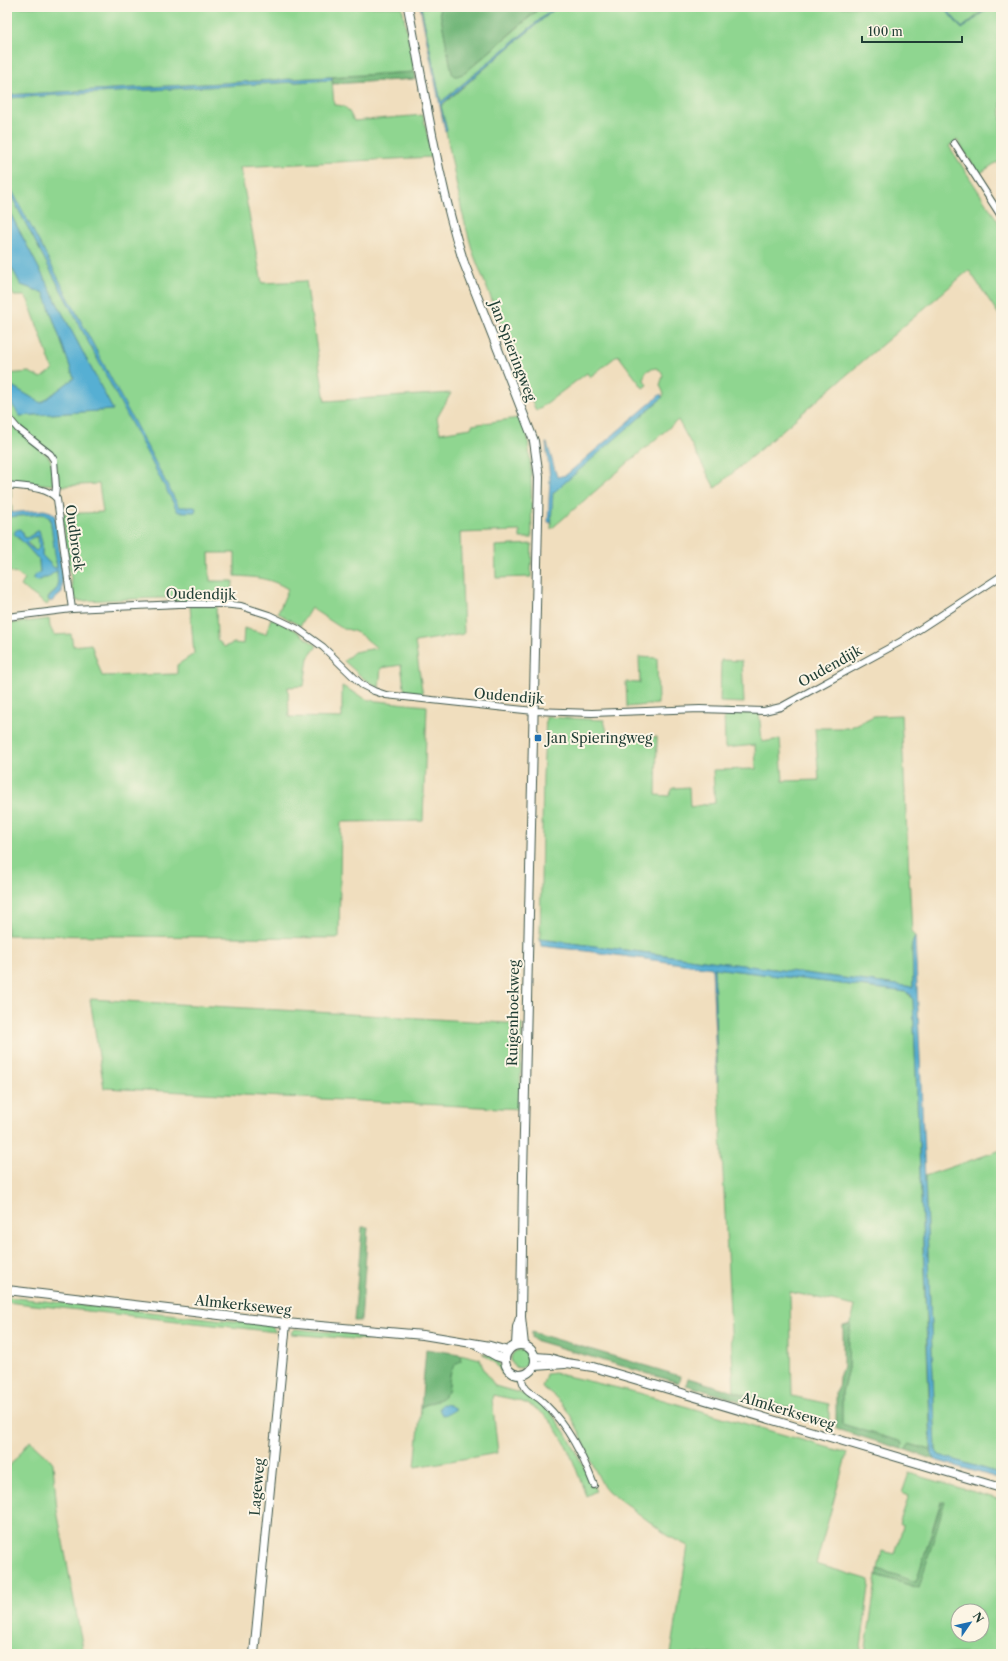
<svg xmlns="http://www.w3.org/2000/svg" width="1008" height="1661" viewBox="0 0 1008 1661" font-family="'Libre Caslon Text',serif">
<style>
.green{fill:#8fd690;stroke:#578a62;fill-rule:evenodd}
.forest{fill:#73b77a;stroke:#497a57}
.water{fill:#56afd3;stroke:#3a7684;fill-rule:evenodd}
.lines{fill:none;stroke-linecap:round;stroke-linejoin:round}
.street-casing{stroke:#3e5549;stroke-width:8}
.secondary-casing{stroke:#3e5549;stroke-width:10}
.street{stroke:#fff;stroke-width:6}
.secondary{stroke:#fff;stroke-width:8}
.poi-dot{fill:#1f6fb2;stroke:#fcf5e5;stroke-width:1.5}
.labels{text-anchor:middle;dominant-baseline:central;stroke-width:4;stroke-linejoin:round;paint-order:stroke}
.street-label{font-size:14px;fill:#1f3d34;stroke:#fcf5e5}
.poi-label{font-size:14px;fill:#1f3d34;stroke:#fcf5e5;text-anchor:start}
</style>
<rect width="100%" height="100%" fill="#fcf5e5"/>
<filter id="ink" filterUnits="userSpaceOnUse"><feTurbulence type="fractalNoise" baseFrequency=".025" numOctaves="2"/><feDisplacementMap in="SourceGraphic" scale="8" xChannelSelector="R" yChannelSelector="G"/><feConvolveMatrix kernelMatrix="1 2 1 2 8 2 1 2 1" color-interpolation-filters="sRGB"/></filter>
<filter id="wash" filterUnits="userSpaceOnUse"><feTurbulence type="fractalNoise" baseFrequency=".012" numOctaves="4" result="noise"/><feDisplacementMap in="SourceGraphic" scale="16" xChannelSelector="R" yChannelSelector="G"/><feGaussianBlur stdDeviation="0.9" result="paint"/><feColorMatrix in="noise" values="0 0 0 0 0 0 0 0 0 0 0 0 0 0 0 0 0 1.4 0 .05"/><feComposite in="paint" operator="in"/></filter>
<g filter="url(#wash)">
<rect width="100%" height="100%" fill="#f0debe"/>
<g class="green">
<path d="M7,7H402L415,72L7,95Z"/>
<path d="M421,7H439L452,73L457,76L465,73L536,12L534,7H555L441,102Z"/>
<path d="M557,7H943L962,29L989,7H1001V167L997,162L979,174L957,140L949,146L1001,226V318L969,270L715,488L678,420L551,529L552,493L662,398L664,394L660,385L663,376L661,371L656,368L648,370C643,375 643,380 647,385L643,388L618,355L590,377L587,373L536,411L473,253L462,212L441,106Z"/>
<path d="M945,7H987L962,28Z"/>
<path d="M332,80L334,105C348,105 348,110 354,121L423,115L432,157L240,167L262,283L306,281L325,401L451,393L437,418L440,433L471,428L472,425L524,417L528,439L531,471L532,538H520V531L460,533L464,634L415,642L423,696L405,694L401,665L381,668L379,688L363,678L344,661L354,652L377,648C367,640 357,629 343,629L311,608L300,626L278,613L288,589C270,578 256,577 235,576V553H209L210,581H233L232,596L226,602L169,601L166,598H159L81,601L75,600L73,593L62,514L103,512L99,484L60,486L55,460L11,417L7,411V394L20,416L113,410L7,207V188L178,511L194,508H179L10,189L7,181V98Z"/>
<path d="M7,259L21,285L44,293L74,378L41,403L12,386L7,387V374L29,372L41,378L53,370L28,300L24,296H14L7,282Z"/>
<path d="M7,420L49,457L51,461L53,485L7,481Z"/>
<path d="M7,487L11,488L12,512L7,513Z"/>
<path d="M43,514L48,515L51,521L57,568H54L42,555V543L39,530L27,538L24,537L22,531L17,538L21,540L39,560L40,580L44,578H47L57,570L58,587L48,598L49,602L47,605L21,586L25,579L16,573L15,574L7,570V517Z"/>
<path d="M38,536L39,548L36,551L27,542L31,538Z"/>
<path d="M532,544L531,577L496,578L495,546Z"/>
<path d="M190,606H216L217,639L224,647L234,643L243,644L244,628L266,634L271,618L295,630L317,646L308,658L304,686L288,687L289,717L342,718V686L368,700L427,706L423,821L341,822L339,938L7,935V624L49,619L50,627L54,635L71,634L73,646L91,644L102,676L177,674V665L194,654Z"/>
<path d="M639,657L657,658L658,704L627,707L626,682L640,683Z"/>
<path d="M721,660L742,661L744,703L720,702Z"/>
<path d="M724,710L759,712L762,742L780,739L783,781L819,780L815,728H849L874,716L901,715L912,933L915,936L912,944L913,987L540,939L543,776L546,717L604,720L608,736L657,737L656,795L669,796L673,788L689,787L690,807L715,803L713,770L756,769L755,745L725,748Z"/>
<path d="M714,968L906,992L913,999L931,1450L909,1444L906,1450L901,1449L902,1444L899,1441L842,1425V1392L848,1368L849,1332L855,1306L790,1292L792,1396L829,1404V1427L793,1417L792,1409L734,1391L715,1015Z"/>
<path d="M90,999L522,1024L520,1109L104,1088Z"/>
<path d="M1001,1150V1474L939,1455L936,1451L925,1176Z"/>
<path d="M7,1297L271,1325L276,1332L7,1302Z"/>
<path d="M295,1329L392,1337L367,1340L291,1334L292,1331Z"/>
<circle cx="520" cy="1359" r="9"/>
<path d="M482,1353L494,1357L506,1373L518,1379L519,1383C505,1382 502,1372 495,1363C491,1358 485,1357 482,1353Z"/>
<path d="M460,1354L480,1359L484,1370L495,1386L523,1394L537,1401L549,1410L569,1438L596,1491L586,1496C574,1464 562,1420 529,1405C518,1399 505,1398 493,1395L492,1399L498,1453L415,1467L421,1407L430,1403L437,1401L448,1392C450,1379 448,1367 460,1361Z"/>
<path d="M554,1373L639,1393L847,1453L816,1564L870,1580L860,1654H671L688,1546L670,1537L608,1491L603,1485C583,1451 579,1409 542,1387L546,1374Z"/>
<path d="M30,1441L51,1460L53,1463L57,1510L84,1654H7V1469Z"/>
<path d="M909,1473L1001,1500V1654H865L877,1575L919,1588L941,1501L916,1582L878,1569L882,1551L895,1554L903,1526L899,1524L909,1496L902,1493ZM958,1611H982V1635H958Z"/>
</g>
<g class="forest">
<path d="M439,7H534L536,11L465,73L457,76H454L452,73Z"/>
<path d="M415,72L416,79L333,84L332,77Z"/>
<path d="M362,1227H368L361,1321H354Z"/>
<path d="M851,1324L849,1336L848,1368L842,1392V1424L899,1441L902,1443L901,1449L836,1429V1392L838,1389L839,1377L843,1366V1326Z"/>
<path d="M532,1332L680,1376L679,1383L534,1340L532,1338Z"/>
<path d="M426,1349L460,1354L461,1361C448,1367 450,1379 448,1392C439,1402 432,1401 421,1407Z"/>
<path d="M688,1378L793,1409V1417L686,1385Z"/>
<path d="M909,1444L931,1450L932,1456L935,1460L906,1450Z"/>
<path d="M942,1501H945L919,1588L877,1575L878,1569L916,1582Z"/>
</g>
<g class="water">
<path d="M420,7H421L441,102L555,7H557L442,104L441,106L447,130L445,131Z"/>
<path d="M943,7H945L962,28L989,7L962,29Z"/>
<path d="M332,77V80L7,98V95Z"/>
<path d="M7,181L179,507H194L196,508L195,512H178L7,188Z"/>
<path d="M7,208L10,213L113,410L20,416C13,406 7,399 7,387L12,386L41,403L74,378L44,293L21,285L7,259Z"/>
<path d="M661,394L662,398L553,493L551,523L548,522L550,478L546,443H547L557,477L566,475Z"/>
<path d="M44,510L51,512L55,515L62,571V593L51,602L48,599L58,587L57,570L47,578H44L38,581L33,579V577L40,572L39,560L21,540L16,536L14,533L16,530L20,529L23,533L24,537L27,538L39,530L42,543V555L54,568H57L50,518L43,514L7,517V513ZM38,536L39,548L36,551L28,545L27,542L31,538Z"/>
<path d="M915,936L936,1451L939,1455L1001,1474V1479L935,1460L932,1456L913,1000L911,995L906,992L714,968L717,1082L712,968L578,950L541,946L540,939L913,987L912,944Z"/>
<path d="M442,1404L449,1405L456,1409L448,1414L442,1415L439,1409Z"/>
</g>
</g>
<g filter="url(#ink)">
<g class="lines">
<g class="street-casing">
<g id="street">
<path d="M954,143L1001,216"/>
<path d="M7,416L18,429L50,454L54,460L56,487L55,496"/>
<path d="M7,485C22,487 47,486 57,499L72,609"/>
<path d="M7,617L72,609L179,604H222L241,606L269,615L298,629L323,647L362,685L374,691L386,695L534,711L592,713L700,709L764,711L781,707L790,702L900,642L1001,576"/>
<path d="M521,1375C524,1394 532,1391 544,1403C568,1426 582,1454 594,1485"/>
</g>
</g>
<g class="secondary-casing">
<g id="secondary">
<path d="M408,7C425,92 437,180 464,263L534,441L539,477L523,1175L521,1317L524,1345"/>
<path d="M7,1290L286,1323L423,1335L490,1346L508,1351"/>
<circle cx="520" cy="1360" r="15"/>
<path d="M516,1345L517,1327L520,1318"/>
<path d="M480,1347L496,1356L505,1359"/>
<path d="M535,1357L550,1358L567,1363L593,1367L655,1385L1001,1488"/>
<path d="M534,1366L565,1364"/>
<path d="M254,1654L286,1323"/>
</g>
</g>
<use href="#street" class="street"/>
<use href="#secondary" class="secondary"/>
</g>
</g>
<rect class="poi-dot" x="534" y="734" width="8" height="8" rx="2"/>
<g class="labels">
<g class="street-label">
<text transform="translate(513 351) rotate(69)">Jan Spieringweg</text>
<text transform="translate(75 538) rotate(82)">Oudbroek</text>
<text transform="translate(201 594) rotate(1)">Oudendijk</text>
<text transform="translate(830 666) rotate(-29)">Oudendijk</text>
<text transform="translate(509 696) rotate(5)">Oudendijk</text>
<text transform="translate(513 1013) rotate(-89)">Ruigenhoekweg</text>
<text transform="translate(243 1305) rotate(6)">Almkerkseweg</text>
<text transform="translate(788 1411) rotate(17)">Almkerkseweg</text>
<text transform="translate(257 1487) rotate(-85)">Lageweg</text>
</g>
<g class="poi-label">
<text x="546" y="738">Jan Spieringweg</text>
</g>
</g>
<rect width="1008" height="1661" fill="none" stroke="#fcf5e5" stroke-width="24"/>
<g transform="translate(970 1623) rotate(56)"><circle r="19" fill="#fcf5e5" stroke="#a4ab9e"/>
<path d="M0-3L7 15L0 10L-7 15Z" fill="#1f6fb2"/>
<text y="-6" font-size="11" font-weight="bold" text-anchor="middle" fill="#1f3d34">N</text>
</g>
<path d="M862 36v6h100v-6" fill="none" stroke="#1f3d34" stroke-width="2"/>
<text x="868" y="36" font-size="12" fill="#1f3d34" stroke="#fcf5e5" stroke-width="3" paint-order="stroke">100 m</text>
</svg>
